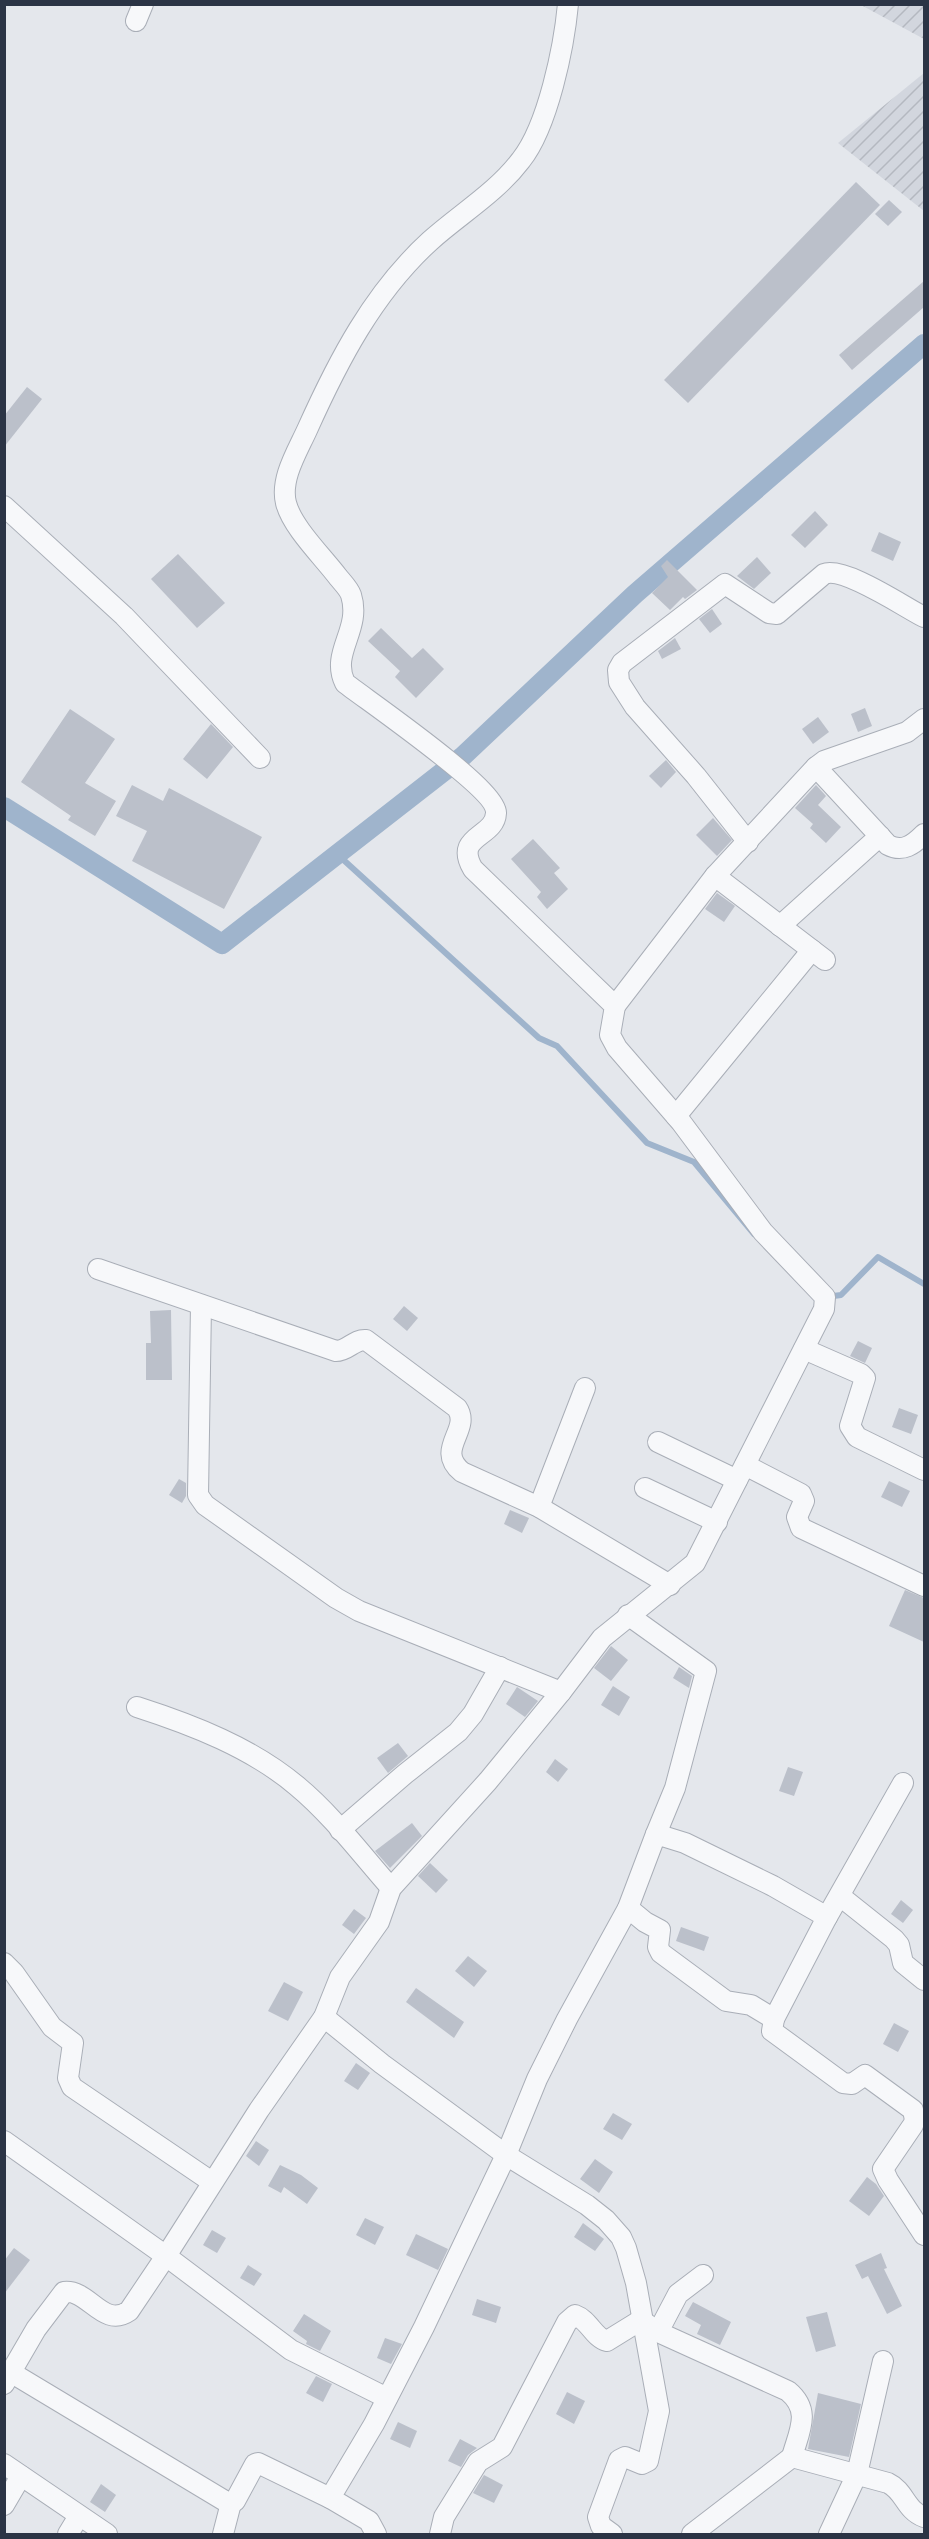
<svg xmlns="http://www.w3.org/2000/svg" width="929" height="2539" viewBox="0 0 929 2539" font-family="Rubik,sans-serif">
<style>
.industrial{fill:url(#industrial-furrows)}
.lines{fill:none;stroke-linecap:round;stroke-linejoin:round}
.stream{stroke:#9fb4cc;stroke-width:6}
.canal{stroke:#9fb4cc;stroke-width:20}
.building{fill:#bbc0ca}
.street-casing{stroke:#a9aeb7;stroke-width:22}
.street{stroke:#f7f8fa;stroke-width:20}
</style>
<defs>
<pattern id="industrial-furrows" width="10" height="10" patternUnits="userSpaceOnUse" patternTransform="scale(1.5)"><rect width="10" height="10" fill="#d2d6de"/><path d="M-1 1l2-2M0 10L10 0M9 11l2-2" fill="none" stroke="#b4b8c0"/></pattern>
</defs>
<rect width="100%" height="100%" fill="#e4e7ec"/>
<g class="industrial">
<path d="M861,5H924V39Z"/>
<path d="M924,73V211L838,143Z"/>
</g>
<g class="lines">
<g class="stream">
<path d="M337,854L539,1038L557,1046L647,1143L694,1162L754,1234"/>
<path d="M826,1297L841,1295L878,1257L924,1284"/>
</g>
<path class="canal" d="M4,807L222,944L462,757L635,594L924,344"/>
</g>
<g class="building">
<path d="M856,182L880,205L688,403L664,380Z"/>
<path d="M889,200L902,212L888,226L875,214Z"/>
<path d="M924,281V307L852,370L839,355Z"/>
<path d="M27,387L42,399L4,447V416Z"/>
<path d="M815,511L828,525L805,548L791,535Z"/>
<path d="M879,532L901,542L893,561L871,551Z"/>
<path d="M178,554L225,603L197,628L151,579Z"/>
<path d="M757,557L771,573L754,589L737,576Z"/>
<path d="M667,560L697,590L685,599L683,597L670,610L652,593L668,577L661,566Z"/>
<path d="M712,609L722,624L710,633L699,619Z"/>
<path d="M381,628L412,658L423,648L444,669L416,698L395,677L400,671L368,641Z"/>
<path d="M675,638L681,649L662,659L658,651Z"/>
<path d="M865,708L872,726L858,732L851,714Z"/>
<path d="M70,709L115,739L85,783L116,801L95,836L68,820L71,816L21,782Z"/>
<path d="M818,717L829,732L813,744L802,729Z"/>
<path d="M211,724L233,747L207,779L183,759Z"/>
<path d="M666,760L676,772L661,788L649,776Z"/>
<path d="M132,785L163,801L169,788L262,837L224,909L132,861L147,831L116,816Z"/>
<path d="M816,785L826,796L818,805L841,827L826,843L810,828L813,824L795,808Z"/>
<path d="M713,818L732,840L717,856L696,835Z"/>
<path d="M533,839L560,868L554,873L568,889L547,909L537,897L541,892L511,859Z"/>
<path d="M717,893L735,906L724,922L705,909Z"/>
<path d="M404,1306L418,1318L407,1331L393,1319Z"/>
<path d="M171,1310L172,1380H146V1343H151L150,1311Z"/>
<path d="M858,1341L872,1348L865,1363L850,1356Z"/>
<path d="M899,1408L918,1415L911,1434L892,1427Z"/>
<path d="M179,1479L186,1483V1496L182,1503L169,1495Z"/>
<path d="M889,1481L910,1491L902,1507L881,1497Z"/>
<path d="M510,1510L529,1518L522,1533L504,1524Z"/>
<path d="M905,1590L924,1598V1642L889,1626Z"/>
<path d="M611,1646L628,1660L611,1681L594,1668Z"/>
<path d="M679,1667L692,1676L689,1688L673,1678Z"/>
<path d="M613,1686L630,1697L619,1716L601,1705Z"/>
<path d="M517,1687L538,1701L525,1717L506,1704Z"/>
<path d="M398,1743L408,1756L388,1773L377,1758Z"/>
<path d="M555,1759L568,1769L558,1782L546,1772Z"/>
<path d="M788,1767L803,1772L794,1796L779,1791Z"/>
<path d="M412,1823L422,1836L390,1868L375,1851Z"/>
<path d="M430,1863L448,1880L436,1893L418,1876Z"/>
<path d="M901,1900L913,1910L903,1923L891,1914Z"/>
<path d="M354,1909L366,1918L354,1934L342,1925Z"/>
<path d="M681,1927L709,1937L704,1951L676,1941Z"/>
<path d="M468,1956L487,1971L474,1987L455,1971Z"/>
<path d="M284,1982L303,1992L288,2021L268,2011Z"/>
<path d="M416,1988L464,2022L454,2038L406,2002Z"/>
<path d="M894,2023L909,2031L898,2052L883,2044Z"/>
<path d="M356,2063L370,2073L358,2090L344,2081Z"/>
<path d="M613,2113L632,2124L622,2140L603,2129Z"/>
<path d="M256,2141L269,2150L259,2166L246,2156Z"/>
<path d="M595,2159L613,2172L599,2193L580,2179Z"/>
<path d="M280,2165L301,2175L318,2188L307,2204L284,2187L281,2193L268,2186Z"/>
<path d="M867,2177L876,2184L884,2196L869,2216L849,2201Z"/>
<path d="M365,2218L384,2227L375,2245L356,2235Z"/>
<path d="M583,2223L604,2239L595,2251L574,2237Z"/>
<path d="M212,2230L226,2238L217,2253L203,2245Z"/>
<path d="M416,2234L448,2249L438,2270L406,2255Z"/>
<path d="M14,2248L30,2260L4,2294V2261Z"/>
<path d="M881,2253L887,2268L884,2269L902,2306L887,2314L868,2276L862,2279L855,2265Z"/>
<path d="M248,2265L262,2274L254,2286L240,2278Z"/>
<path d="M477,2299L501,2307L496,2323L472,2315Z"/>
<path d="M693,2302L731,2322L720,2345L697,2334L701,2325L685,2316Z"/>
<path d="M827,2312L836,2346L816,2352L806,2317Z"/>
<path d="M304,2314L331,2331L320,2351L306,2344L307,2341L293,2331Z"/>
<path d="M385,2338L402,2344L391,2364L377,2358Z"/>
<path d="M316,2376L332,2384L323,2402L306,2393Z"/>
<path d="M567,2392L585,2401L574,2424L556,2414Z"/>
<path d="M818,2393L861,2404L849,2457L808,2449Z"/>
<path d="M398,2422L417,2431L410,2448L390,2439Z"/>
<path d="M460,2439L477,2448L468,2455L461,2467L448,2461Z"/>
<path d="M484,2475L503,2485L494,2503L473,2493Z"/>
<path d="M101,2484L116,2495L105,2512L90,2502Z"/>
</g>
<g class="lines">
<g class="street-casing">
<g id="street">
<path d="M136,21L143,4"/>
<path d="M4,506L124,616L260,758"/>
<path d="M816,767L824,761L907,732L924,719"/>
<path d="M748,842L696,776L635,707L619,682L618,670L622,663L725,584L769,613L777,614L824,574C844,566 904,607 924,617"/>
<path d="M715,876L825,960"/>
<path d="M780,926L880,836"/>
<path d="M615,1006L715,876L816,767L888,845C903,853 914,844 924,834"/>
<path d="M676,1116L812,950"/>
<path d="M98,1269L336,1351C348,1351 354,1339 366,1340L457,1408C472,1430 434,1449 462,1472L539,1507L670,1585"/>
<path d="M201,1305L198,1495L205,1505L336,1598L359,1611L561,1692"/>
<path d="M804,1349L861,1374L865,1378L850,1426L857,1437L924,1470"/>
<path d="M658,1442L737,1480"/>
<path d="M745,1465L801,1494L804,1501L797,1517L801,1528L924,1586"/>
<path d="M645,1488L717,1522"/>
<path d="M539,1507L585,1388"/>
<path d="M628,1615L706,1671L675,1788L656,1834"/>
<path d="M137,1707C193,1725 252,1748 297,1786C332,1815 361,1854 391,1888"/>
<path d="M340,1830L405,1774L458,1732L473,1714L500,1667"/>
<path d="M840,1896L894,1939L899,1945L903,1963L924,1980"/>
<path d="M628,1908L645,1922L660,1930L658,1947L661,1953L726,2001L751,2005L774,2019"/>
<path d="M827,1917L903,1783"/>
<path d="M4,1963L14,1973L52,2027L73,2043L68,2078L72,2087L212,2182"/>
<path d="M324,2017L382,2064L506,2155L587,2205L606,2220L621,2237L626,2248L636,2283L659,2411L648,2461L642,2464L625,2457L619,2460L598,2517L601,2526L612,2534"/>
<path d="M4,2141L166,2256L291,2350L387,2398"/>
<path d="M658,2332L678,2294L703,2275"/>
<path d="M12,2373L225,2501L231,2503L235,2501L255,2464L258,2463L330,2498"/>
<path d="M4,2384L36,2329L64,2292C89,2289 103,2329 129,2311L166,2256L259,2110L324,2017L340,1977L379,1922L391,1888L488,1781L561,1692L602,1638L695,1563L824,1309L825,1297L763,1232L681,1122L617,1048L610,1035L615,1006L473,869C453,835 495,838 496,813C497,789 368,701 345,683C330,652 362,630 351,595C349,589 343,583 338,577C323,557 292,527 286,503C280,479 297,452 307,430C338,361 373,293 430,241C460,214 496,193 521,160C548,126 564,47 568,4"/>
<path d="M4,2464L107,2534"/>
<path d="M4,2505L21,2476"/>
<path d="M68,2534L79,2516"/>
<path d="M223,2534L231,2503"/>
<path d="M376,2534L369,2521L330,2498L374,2424L424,2327L506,2155L537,2079L567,2019L628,1908L656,1834L685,1843L773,1886L827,1917L774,2019L772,2031L843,2083L852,2084L865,2075L913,2110L915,2120L913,2125L883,2169L888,2180L924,2235"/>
<path d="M440,2534L444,2517L478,2462L502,2447L567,2322L575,2315C589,2320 594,2338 607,2341L641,2320L658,2332L788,2391C812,2411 799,2431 792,2457L888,2483C905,2491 905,2510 924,2517"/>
<path d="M692,2534L792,2457"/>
<path d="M829,2534L857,2474L883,2361"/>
</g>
</g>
<use href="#street" class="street"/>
</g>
<rect width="929" height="2539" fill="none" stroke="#2b3445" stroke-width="12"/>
</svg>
